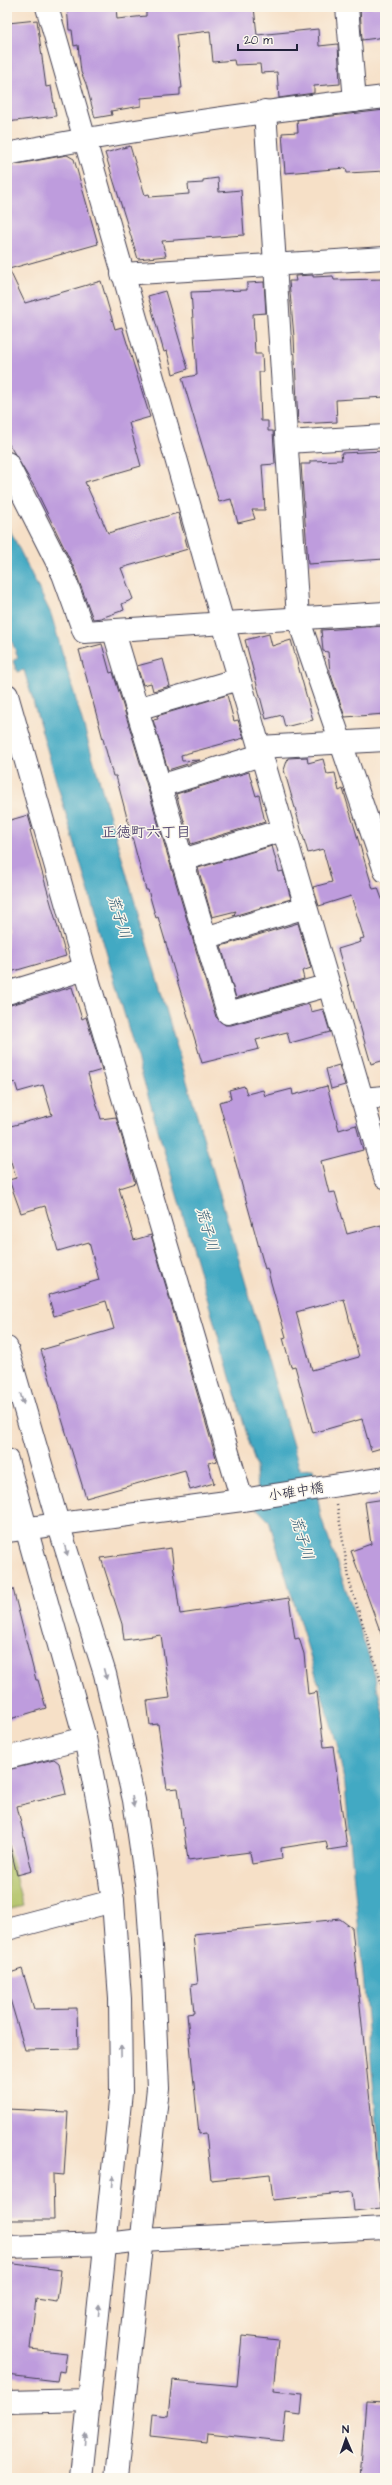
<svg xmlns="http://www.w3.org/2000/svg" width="392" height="2485" viewBox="0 0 392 2485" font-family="'Architects Daughter','Klee One',sans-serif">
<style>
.green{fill:#b2c367;stroke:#6a7251}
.water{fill:#43a9c3;stroke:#32667f}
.building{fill:#be9cdd;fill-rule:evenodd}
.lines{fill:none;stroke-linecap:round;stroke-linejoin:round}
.minor-casing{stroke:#423e50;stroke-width:24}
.path{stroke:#423e50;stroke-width:2.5;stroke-dasharray:1 3;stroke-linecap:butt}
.minor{stroke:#fff;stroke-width:22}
.oneway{fill:#9c9ca7}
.labels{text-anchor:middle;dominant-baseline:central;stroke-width:3;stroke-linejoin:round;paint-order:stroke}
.street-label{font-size:14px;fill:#22223b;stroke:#fbf7ec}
.neighbourhood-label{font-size:15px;font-weight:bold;fill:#594d74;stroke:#fbf7ec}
.water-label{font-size:15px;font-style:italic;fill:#2f5871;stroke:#fbf7ec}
</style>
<rect width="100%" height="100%" fill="#fbf7ec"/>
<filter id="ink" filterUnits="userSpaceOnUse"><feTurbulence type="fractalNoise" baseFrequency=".025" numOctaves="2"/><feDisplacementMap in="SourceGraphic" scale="8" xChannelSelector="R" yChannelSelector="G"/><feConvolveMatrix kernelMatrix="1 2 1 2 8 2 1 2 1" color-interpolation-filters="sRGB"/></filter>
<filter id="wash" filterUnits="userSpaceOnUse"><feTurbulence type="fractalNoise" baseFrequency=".012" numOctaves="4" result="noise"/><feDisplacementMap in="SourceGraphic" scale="16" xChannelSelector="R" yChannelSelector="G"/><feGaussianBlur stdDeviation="0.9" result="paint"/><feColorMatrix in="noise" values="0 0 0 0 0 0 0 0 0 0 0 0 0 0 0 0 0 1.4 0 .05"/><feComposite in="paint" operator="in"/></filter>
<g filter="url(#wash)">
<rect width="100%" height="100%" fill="#f6e0c7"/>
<path class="green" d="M7,1844L23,1906L7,1910Z"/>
<path class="water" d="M7,524L51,614L300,1470L313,1469L321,1517L373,1668L385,1722V2208L345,1786L337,1744L269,1521L257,1509L256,1466L24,670L17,672L13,661L18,657L7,630Z"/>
<g id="blocks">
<g class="building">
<path d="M67,7H116L117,19L146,16V7H254L257,35L318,29L319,46L338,44L340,84L314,86V93L279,98L277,72L261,73L260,64L235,65L234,60L213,62L210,31L176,35L182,88H180V95L141,98V106L111,111L112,115L95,118L86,84L81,72L78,45L74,46L72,30H69Z"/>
<path d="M360,7H385V37L362,40Z"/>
<path d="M37,20L46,87L51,86L56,116L7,122V94L11,93L7,54H9L8,40H10L8,23Z"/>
<path d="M385,110V171L347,173L346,168L285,173L282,133L298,132L297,120Z"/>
<path d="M130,146L145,195L149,194L150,197L189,194L188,184L203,183V180L218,178L219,192L241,190L244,235L162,241L166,256L138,259L105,153Z"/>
<path d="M67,155L74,159L98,244L9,269L25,303L101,281L115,329L122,327L150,417L129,423L141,466L85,482L108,533L178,513L188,549L121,568L133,599L122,604L124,610L101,618L93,619L74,568L35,488L7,441V166Z"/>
<path d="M313,275V277L333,276L334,280L385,279V397L336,400L337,422L298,424L294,337L289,281H296L295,276Z"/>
<path d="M264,282L266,313L253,314L255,354H262L263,372H259L261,421H268V431H273L275,464L262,465L265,510H252L255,519L238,523L231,499L219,502L182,378L197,375L191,292L247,290V283Z"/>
<path d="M165,291L188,369L173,374L167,351L164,352L148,296Z"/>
<path d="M385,451V559L308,564L301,464H310V461L342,460L341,453Z"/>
<path d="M385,626V714L345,717L330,672L328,652L323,651L321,630Z"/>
<path d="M269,634L272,646L291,640L313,720L285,727L282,715L266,719L245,640Z"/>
<path d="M102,644L110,673L113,672L216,1017L225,1025H231L309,1004L311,1012L323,1009L330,1032L290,1043L287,1032L256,1040L259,1049L202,1063L158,917L156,918L148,890H146L116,776H113L79,650Z"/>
<path d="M163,659L170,686L153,691L151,683L143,685L137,666Z"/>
<path d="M227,695L234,721L238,720L244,738L181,755L182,761L200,760L168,770L153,720L158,719L157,716Z"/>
<path d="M307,757L308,763L323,759L327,774L335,773L339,791L343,789L373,889L378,888L385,907V1060L371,1064L338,949L361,942L360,939L364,938L351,896L319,906L313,887L332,882L323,849L308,853L284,770L288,758Z"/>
<path d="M249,772L256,796L259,795L265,822L191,844L176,794Z"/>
<path d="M28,815L32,829L30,830L66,956L7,973V821Z"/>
<path d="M272,846L279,872L283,871L291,899L233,916L236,911L212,917L198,868Z"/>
<path d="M298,923L311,968L302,971L304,979L236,998L221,946Z"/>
<path d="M72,987L82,1019L86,1017L102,1070L88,1074L101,1119L116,1117L135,1183L119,1188L134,1240L151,1235L217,1461L208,1463L214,1483L190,1490L185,1470L86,1498L41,1350L114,1329L106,1301L54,1316L48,1295L99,1280L89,1242L58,1251L45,1206L21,1213L9,1180L16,1178L7,1149V1127L52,1115L43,1085L18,1092L15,1082L7,1085V1006Z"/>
<path d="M339,1065L345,1085L331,1089L326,1069Z"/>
<path d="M244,1086L247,1094L263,1090L265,1096L292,1089L293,1095L327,1086L339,1130L356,1125L363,1150L321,1161L329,1193L335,1192L347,1234L381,1225L385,1241V1447L371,1451L362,1419L313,1433L295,1366L291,1367L283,1338L286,1337L267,1268L265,1269L219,1102L231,1099L229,1090ZM344,1299L359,1357L312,1370L296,1312Z"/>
<path d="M385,1499V1639H383L351,1551L371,1544L365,1502Z"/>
<path d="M171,1548L180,1614L289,1598L295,1639L299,1638L304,1654L308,1694L317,1692L324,1747L333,1746L347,1847L328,1850L326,1841L281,1848L282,1859L252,1864L250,1852L188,1860L178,1788L167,1789L158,1724L150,1725L147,1701L170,1698L161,1635L124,1640L122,1624L101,1558Z"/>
<path d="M7,1589H13L36,1680H38L46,1708L7,1720Z"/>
<path d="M54,1759L59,1763L66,1794L17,1806L32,1871L17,1875L7,1833V1770Z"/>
<path d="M340,1919L352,1928L381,2208L354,2211L352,2192L273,2200L270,2174L211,2180L206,2133L199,2134L187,2014L194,2013L191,1985L198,1984L193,1934Z"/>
<path d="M22,1969L34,2009L77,2008L78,2049L25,2050L7,1989V1974Z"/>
<path d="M7,2109L68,2112L64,2175L53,2174L54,2220H7Z"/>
<path d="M7,2263L61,2270L57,2302L36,2299L30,2349L67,2353L64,2372L59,2371L57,2381L7,2375Z"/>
<path d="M242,2336L278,2340L273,2391L303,2394L301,2415L286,2413L283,2441L208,2433L207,2442L150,2436L152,2414L168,2416L172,2380L237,2386Z"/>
<path d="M366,2401L385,2402V2478H360Z"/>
</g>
</g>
</g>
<g filter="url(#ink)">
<use href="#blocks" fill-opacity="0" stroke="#423e50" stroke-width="1"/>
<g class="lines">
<g class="minor-casing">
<g id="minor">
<path d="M47,7L223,623L385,1177"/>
<path d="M347,7L355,101"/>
<path d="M265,111L298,618L385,871"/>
<path d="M7,154C132,129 258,112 385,97"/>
<path d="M122,274L385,258"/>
<path d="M287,442L385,436"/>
<path d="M7,463L63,574L84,632L385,613"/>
<path d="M114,632L228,1013L329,985"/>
<path d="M7,695L85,969"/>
<path d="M137,709L239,679"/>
<path d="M259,747L385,740"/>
<path d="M160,786L261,755"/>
<path d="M182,860L283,830"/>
<path d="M205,938L306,907"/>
<path d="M7,993L85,969L242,1500"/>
<path d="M361,1099L385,1097"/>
<path d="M7,1348L58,1523L105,1674L134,1800L147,1890L153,1976L158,2088L116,2478"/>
<path d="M7,1460L85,1738L102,1824L113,1901L120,1999L121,2092L81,2478"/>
<path d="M7,1531L242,1500L385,1478"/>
<path d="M7,1758L85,1738"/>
<path d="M7,1929L113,1901"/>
<path d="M7,2247L107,2244L141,2240L385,2228"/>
<path d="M7,2402L90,2400"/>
</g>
</g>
<path class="path" d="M337,1505L350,1584L380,1678L385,1702"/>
<use href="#minor" class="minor"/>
</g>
<defs><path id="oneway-solid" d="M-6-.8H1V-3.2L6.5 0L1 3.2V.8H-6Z"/></defs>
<g class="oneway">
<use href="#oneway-solid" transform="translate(22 1399) rotate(74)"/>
<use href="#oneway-solid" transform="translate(66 1550) rotate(73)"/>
<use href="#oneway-solid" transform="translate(105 1674) rotate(75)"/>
<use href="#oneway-solid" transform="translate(133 1801) rotate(80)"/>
<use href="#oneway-solid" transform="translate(121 2051) rotate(-91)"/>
<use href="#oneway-solid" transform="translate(113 2181) rotate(-85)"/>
<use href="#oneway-solid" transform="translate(99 2310) rotate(-84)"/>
<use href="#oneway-solid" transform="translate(85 2439) rotate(-84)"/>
</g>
</g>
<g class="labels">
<g class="street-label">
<text transform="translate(296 1492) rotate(-9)">小碓中橋</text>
</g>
<g class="neighbourhood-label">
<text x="146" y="832">正徳町六丁目</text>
</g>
<g class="water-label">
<text transform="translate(119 917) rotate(73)">荒子川</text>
<text transform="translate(207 1229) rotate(74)">荒子川</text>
<text transform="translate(302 1538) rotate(73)">荒子川</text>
</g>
</g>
<rect width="392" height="2485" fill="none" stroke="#fbf7ec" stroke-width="24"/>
<g transform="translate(346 2439) rotate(358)" stroke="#fbf7ec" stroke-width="3" paint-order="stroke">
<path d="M0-3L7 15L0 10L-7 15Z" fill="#22223b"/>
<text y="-6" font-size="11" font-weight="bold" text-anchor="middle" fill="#22223b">N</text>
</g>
<path d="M238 44v6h59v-6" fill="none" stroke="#22223b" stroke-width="2"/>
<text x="244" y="44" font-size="12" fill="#22223b" stroke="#fbf7ec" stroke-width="3" paint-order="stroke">20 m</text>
</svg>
